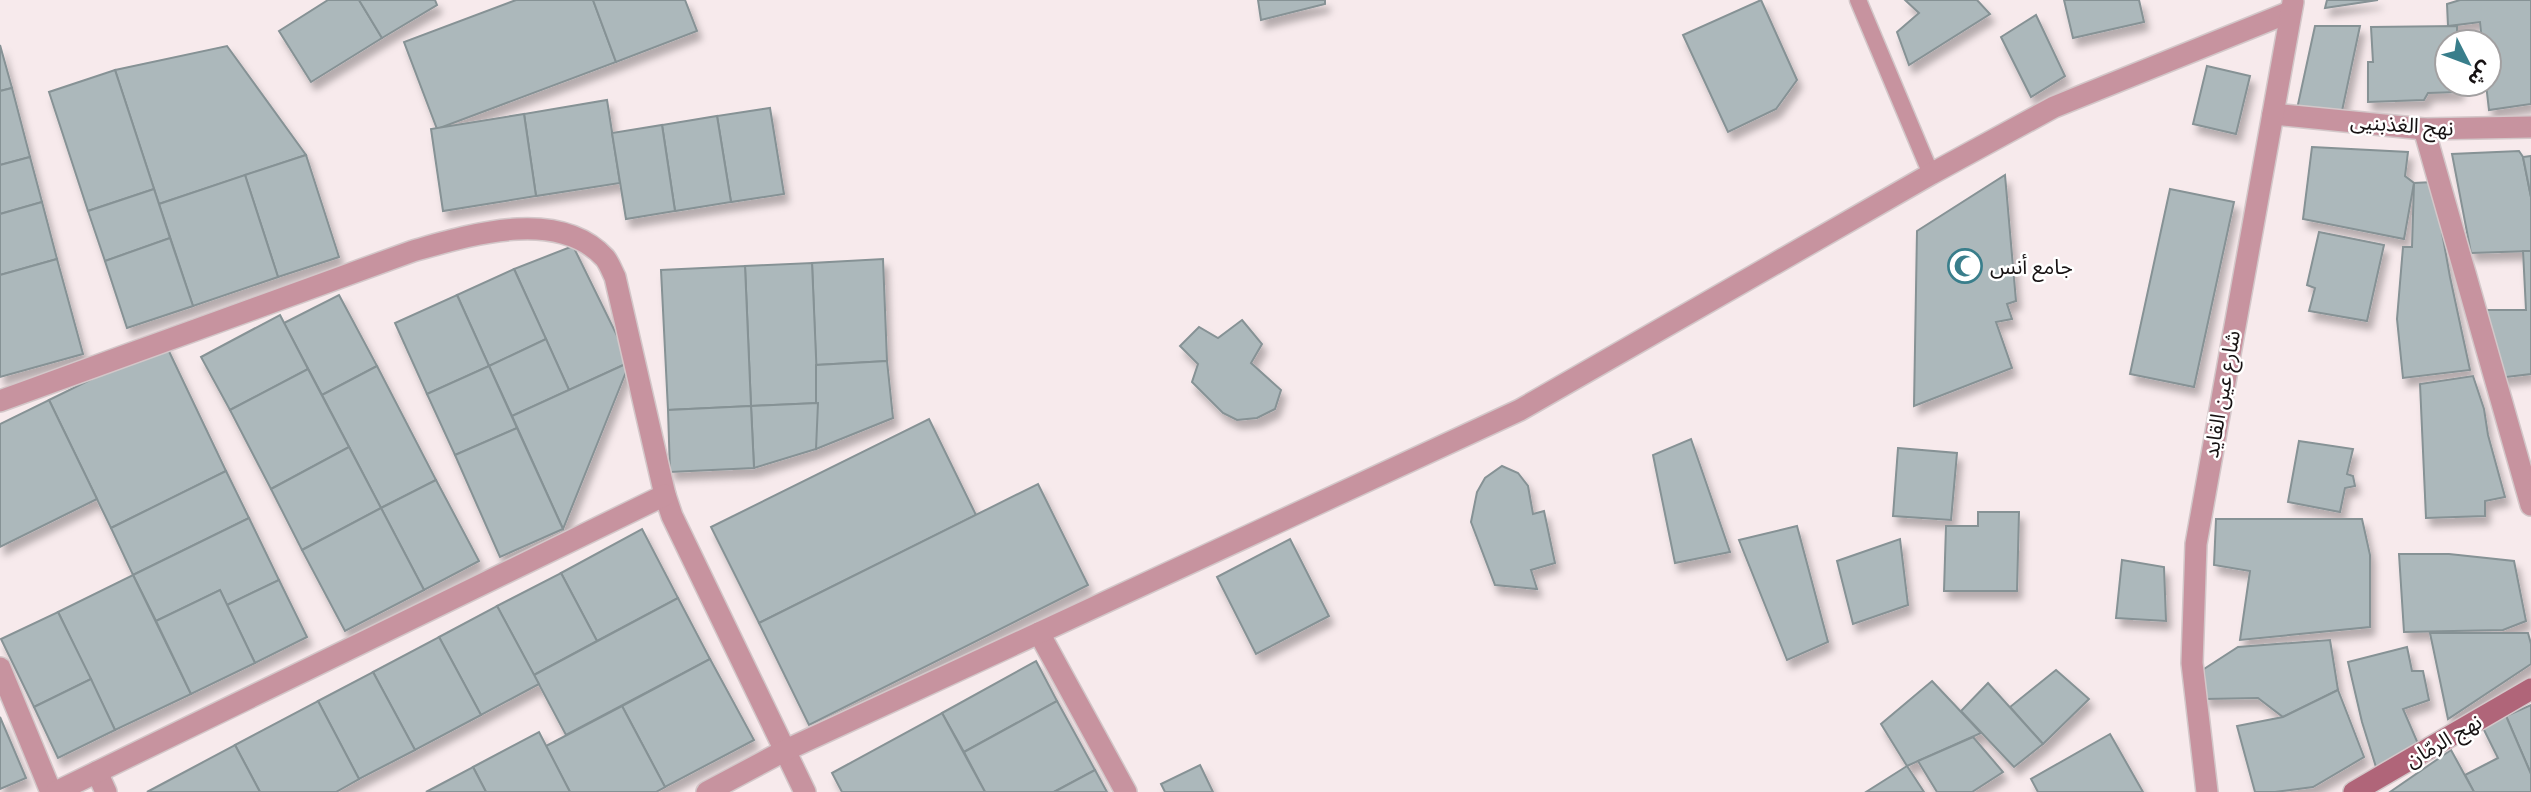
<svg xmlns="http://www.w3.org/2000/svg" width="2531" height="792" viewBox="0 0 2531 792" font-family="'IBM Plex Sans','Noto Sans Arabic',sans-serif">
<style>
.building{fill:#acb8bb;stroke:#869295;stroke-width:2;filter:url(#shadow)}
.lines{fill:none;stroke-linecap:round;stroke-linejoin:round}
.lane-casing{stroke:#d3c7c9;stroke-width:19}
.street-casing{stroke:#d3c7c9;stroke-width:24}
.secondary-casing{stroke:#d3c7c9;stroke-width:24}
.lane{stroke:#c7939f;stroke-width:16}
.street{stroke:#c7939f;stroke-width:21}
.secondary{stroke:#b06579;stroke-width:21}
.labels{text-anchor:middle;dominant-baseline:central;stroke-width:5;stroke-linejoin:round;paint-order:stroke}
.street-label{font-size:21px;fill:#171213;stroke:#fff}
.poi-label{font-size:21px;fill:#171213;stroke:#fff;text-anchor:start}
</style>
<defs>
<filter id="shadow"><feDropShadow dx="4.5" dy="8" stdDeviation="3.5" flood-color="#0004"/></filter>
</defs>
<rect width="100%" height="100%" fill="#f7eaec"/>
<g class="building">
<path d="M328,0H359L382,38L311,82L279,31Z"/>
<path d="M359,0H435L437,5L382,38Z"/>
<path d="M516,0H593L616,62L437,129L404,42Z"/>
<path d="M593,0H685L697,31L616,62Z"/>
<path d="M1258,0H1325V4L1261,20Z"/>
<path d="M1761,0L1797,80L1776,109L1728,132L1683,35Z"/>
<path d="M1905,0H1977L1990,14L1909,65L1897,32L1919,13Z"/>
<path d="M2064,0H2139L2144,22L2073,38Z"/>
<path d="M2327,0H2378L2325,8Z"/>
<path d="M2460,0H2531V104L2489,110L2486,84H2489V42H2482L2480,22L2448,26L2447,4Z"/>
<path d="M2036,15L2065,76L2031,97L2001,37Z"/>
<path d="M2315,26H2360L2342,111L2297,109Z"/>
<path d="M2457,26V42H2447V84H2459V92L2428,93L2424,100L2368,102V62H2373L2371,27Z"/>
<path d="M0,45L12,88L0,91Z"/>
<path d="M227,46L306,155L159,204L115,70Z"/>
<path d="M2207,66L2250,76L2236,134L2193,124Z"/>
<path d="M115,70L154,189L88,211L49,92Z"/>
<path d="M12,88L30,157L0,165V91Z"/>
<path d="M607,100L620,183L536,196L524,114Z"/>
<path d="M770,108L784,194L731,202L717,116Z"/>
<path d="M524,114L536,196L443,211L431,129Z"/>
<path d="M717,116L731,202L675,211L662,125Z"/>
<path d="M662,125L675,211L626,219L612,133Z"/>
<path d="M2312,147L2408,152L2405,176L2414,183L2404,239L2303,219Z"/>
<path d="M2519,151L2523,157L2531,197V251L2471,253L2452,154Z"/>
<path d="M306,155L339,257L278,277L245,175Z"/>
<path d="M2531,156V197L2523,157Z"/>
<path d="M30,157L42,202L0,214V165Z"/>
<path d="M245,175L278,277L193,306L159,204Z"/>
<path d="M2005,175L2016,301L2007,304L2012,319L1996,322L2012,368L1914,406L1917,231Z"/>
<path d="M2433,182L2450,277L2470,370L2403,378L2397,319L2403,247H2412L2414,183Z"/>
<path d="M154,189L170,238L105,261L88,211Z"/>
<path d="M2170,189L2234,202L2194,387L2130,374Z"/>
<path d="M42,202L57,259L0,275V214Z"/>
<path d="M2319,232L2384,245L2367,321L2309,311L2315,288L2307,285Z"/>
<path d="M170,238L193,306L127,328L105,261Z"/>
<path d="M573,246L630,362L569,390L514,269Z"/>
<path d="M2523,251H2531V374L2498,378L2482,310H2526Z"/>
<path d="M57,259L83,354L0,377V275Z"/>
<path d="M883,259L887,361L816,365L812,263Z"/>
<path d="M812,263L818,403L751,406L745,266Z"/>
<path d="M745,266L751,406L668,410L661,270Z"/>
<path d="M514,269L546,339L489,366L457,295Z"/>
<path d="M339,295L377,366L322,395L284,323Z"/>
<path d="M457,295L489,366L427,394L395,323Z"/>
<path d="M280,315L308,369L230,410L201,357Z"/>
<path d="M1242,320L1262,344L1251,363L1281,390L1275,409L1257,418L1237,420L1223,413L1192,382L1198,364L1180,346L1199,327L1218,338Z"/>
<path d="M546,339L569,390L512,416L489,366Z"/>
<path d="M165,343L226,471L111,528L49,400Z"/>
<path d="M887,361L893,418L816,449V365Z"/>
<path d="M630,362L563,529L512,416Z"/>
<path d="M377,366L436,480L381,508L322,395Z"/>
<path d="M489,366L517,428L455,455L427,394Z"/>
<path d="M308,369L349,447L271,489L230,410Z"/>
<path d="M2473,376L2484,409L2488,435L2505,497L2485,501V516L2426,518L2420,384Z"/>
<path d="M49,400L97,499L0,547V424Z"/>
<path d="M818,403L816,449L754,468L751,406Z"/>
<path d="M751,406L754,468L670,472L668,410Z"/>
<path d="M929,419L976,515L759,623L711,527Z"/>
<path d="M517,428L563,529L500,557L455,455Z"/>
<path d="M1691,439L1730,552L1675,563L1653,455Z"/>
<path d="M2299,441L2353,449L2347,474L2353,476L2355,486L2345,488L2340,512L2288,502Z"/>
<path d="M349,447L381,508L302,550L271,489Z"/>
<path d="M1898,448L1957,453L1951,520L1893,516Z"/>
<path d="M1502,466L1518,473L1528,486L1533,514L1544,511L1555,563L1531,570L1537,589L1495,585L1471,522L1477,492L1485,478Z"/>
<path d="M226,471L249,518L133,575L111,528Z"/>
<path d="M436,480L479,561L424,590L381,508Z"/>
<path d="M1038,484L1088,585L809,725L759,623Z"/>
<path d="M381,508L424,590L345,631L302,550Z"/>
<path d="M1978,512H2019L2017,591H1944L1946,526H1978Z"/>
<path d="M249,518L279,580L227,605L220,590L156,621L133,575Z"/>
<path d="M2216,519H2362L2370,555V627L2240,640L2250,571L2214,565Z"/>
<path d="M1797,526L1828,642L1787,660L1739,540Z"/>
<path d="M642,529L678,598L597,641L561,573Z"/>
<path d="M1290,539L1329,616L1256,654L1217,577Z"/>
<path d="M1900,539L1908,605L1853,624L1837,561Z"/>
<path d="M2399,554H2449L2514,561L2526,621L2503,630L2404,632Z"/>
<path d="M2122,560L2164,567L2166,621L2116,618Z"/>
<path d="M561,573L597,641L534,675L497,606Z"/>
<path d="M133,575L191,694L115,730L58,612Z"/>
<path d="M279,580L307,637L255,663L227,605Z"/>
<path d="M220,590L255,663L191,694L156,621Z"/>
<path d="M678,598L710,659L566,735L534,675Z"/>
<path d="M497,606L539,684L481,715L439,637Z"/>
<path d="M58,612L91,679L34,707L1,639Z"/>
<path d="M2430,633H2528L2531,644V664L2448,719Z"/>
<path d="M439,637L481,715L415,750L373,672Z"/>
<path d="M2330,640L2338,690L2283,717L2258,698L2205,699L2204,669L2238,647Z"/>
<path d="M2407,647L2412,671H2423L2429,700L2403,709L2419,746L2376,767L2362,722L2348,662Z"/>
<path d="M710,659L754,740L665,787L622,706Z"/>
<path d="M1036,661L1057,701L964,752L942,713Z"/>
<path d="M2056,670L2089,699L2043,744L2010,707Z"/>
<path d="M373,672L415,750L359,779L318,701Z"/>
<path d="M91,679L115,730L58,758L34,707Z"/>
<path d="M1932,681L1981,733L1907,766L1881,724Z"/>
<path d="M1988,683L2043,744L2014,767L1961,711Z"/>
<path d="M2338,690L2364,757L2313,787L2275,792H2255L2237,726L2283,717Z"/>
<path d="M318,701L359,779L336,792H260L235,745Z"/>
<path d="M1057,701L1095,770L1054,792H985L964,752Z"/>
<path d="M2531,705V774L2506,716Z"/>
<path d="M622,706L665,787L656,792H570L546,746Z"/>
<path d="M942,713L985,792H842L832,773Z"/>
<path d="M2506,716L2531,774V792H2474L2465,775L2498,758L2483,728Z"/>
<path d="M0,717L26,778L0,789Z"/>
<path d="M539,732L570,792H486L473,767Z"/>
<path d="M2110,734L2143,792H2038L2031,779Z"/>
<path d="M1973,737L2003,772L1972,792H1937L1918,761Z"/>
<path d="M235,745L260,792H147Z"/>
<path d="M2451,750L2474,792H2390Z"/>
<path d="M1200,765L1213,792H1165L1161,784Z"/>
<path d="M1907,766L1924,792H1866Z"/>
<path d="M473,767L486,792H426Z"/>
<path d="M1095,770L1107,792H1054Z"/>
</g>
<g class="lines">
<g class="lane-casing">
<path id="lane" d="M1858,0L1931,174"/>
</g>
<g class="street-casing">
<g id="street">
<path d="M2273,114L2424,129L2531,127"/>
<path d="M2424,129L2531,505"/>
<path d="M0,401L413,251C470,235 558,207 605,258C609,263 612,271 615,277L665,495L672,516L805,792"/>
<path d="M1039,633L1126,792"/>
<path d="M0,668L51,792"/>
<path d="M97,772L106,792"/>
<path d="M56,792L665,495"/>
<path d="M707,792L784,751L1520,410L1931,174L2054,107L2290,12"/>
<path d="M2207,792L2192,663L2196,544L2293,2"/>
</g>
</g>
<g class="secondary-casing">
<path id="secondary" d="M2354,792L2531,689"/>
</g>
<use href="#lane" class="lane"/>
<use href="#street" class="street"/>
<use href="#secondary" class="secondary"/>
</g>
<defs>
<g id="mosque-ring" transform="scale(1.75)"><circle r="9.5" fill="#fff" stroke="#397e8b" stroke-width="1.5"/><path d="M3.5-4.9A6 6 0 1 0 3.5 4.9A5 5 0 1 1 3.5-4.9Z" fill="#397e8b"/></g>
</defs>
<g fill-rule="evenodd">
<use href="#mosque-ring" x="1965" y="266"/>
</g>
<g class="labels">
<g class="street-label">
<text transform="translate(2402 124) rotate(4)">نهج الغذبنيى</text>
<text transform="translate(2221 394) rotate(-80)">شارع عين القايد</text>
<text transform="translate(2443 740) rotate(-30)">نهج الرمّان</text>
</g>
<g class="poi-label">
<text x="1990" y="266">جامع أنس</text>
</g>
</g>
<g transform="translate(2468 63) rotate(132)"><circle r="33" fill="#ffffff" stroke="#a2a0a1" stroke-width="2"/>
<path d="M0-5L12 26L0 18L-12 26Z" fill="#397e8b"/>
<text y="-10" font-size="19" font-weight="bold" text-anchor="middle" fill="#171213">ش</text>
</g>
</svg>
